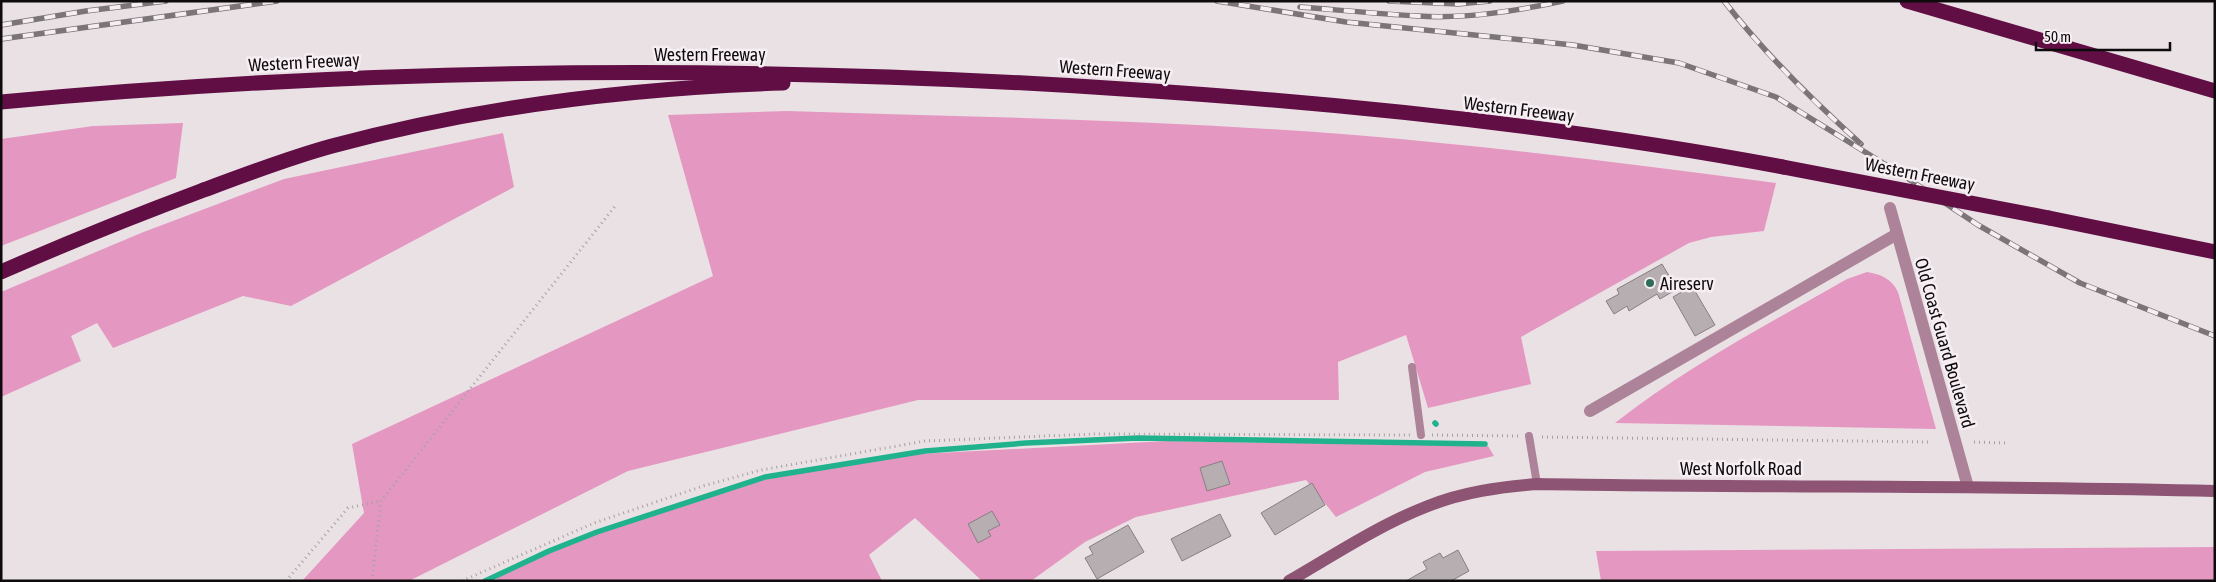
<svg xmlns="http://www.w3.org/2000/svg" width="2216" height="582" viewBox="0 0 2216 582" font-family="'Asap Condensed',sans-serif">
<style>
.green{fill:#e498c1}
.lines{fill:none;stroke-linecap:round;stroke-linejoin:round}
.stream{stroke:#20b28d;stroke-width:5.5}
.building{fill:#b7aeb2;stroke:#887f83}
.path{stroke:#a7a0a3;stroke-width:3;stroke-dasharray:1 4;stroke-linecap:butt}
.lane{stroke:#ac8398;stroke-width:8}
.street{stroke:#ac8398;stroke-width:12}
.secondary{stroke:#8e5474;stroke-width:12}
.highway{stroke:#610e45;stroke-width:15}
.rail-casing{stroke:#7b7578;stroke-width:5.5}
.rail{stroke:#f7eef3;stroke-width:4;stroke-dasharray:11;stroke-linecap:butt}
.highway-bridge{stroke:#610e45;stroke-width:15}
.poi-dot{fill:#2e6d5a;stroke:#f7eef3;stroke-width:2}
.labels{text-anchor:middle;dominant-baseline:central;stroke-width:5;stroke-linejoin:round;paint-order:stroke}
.street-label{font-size:18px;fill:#0e0b0d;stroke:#f7eef3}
.poi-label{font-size:18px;fill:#0e0b0d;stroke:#f7eef3;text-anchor:start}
</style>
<rect width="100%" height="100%" fill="#eae1e5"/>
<g class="green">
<path d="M787,111C976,117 1166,120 1355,135C1496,147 1635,164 1776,183L1764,231L1711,237L1689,243L1521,337L1531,384L1428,408L1406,335L1338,362L1339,400H918L628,471L409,581H302L364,513L352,444L713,276L668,115Z"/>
<path d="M183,123L176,178L1,246V139L93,126Z"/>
<path d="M503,133L514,187L291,306L243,296L113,348L97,323L71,336L81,361L1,397V292L141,233L284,179Z"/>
<path d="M1867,272C1881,274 1892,279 1898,292L1936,429L1615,423C1686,367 1768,324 1847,279Z"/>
<path d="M1166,441L1488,446L1494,456L1425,472L1336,517L1306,480L1136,517L1085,542L1031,581H982L915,518L869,555L882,581H497L496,576L598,532L758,479L919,454Z"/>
<path d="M2215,547V581H1601L1596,551Z"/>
</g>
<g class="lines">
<g class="stream">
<path d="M1435,423L1436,424"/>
<path d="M485,581L549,551L597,532L765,477L925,451L1026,443L1138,438L1485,444"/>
</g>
</g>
<g class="building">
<path d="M1662,264L1677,289L1660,299L1657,294L1629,311L1627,306L1614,314L1606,301L1619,294L1617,289Z"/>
<path d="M1692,286L1715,325L1695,336L1673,297Z"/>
<path d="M1222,461L1230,484L1207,491L1200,468Z"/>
<path d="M1312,483L1325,505L1275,535L1261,513Z"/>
<path d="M992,511L1000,525L988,531L991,536L978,543L968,524Z"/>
<path d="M1220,514L1231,536L1182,561L1171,539Z"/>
<path d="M1128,525L1144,552L1097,579L1085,558L1093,554L1089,547Z"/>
<path d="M1458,550L1469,571L1451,581H1406L1427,569L1423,562L1440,553L1443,558Z"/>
</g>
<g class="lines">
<g class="path">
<path d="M1432,435L1518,436"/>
<path d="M1542,437L1932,442"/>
<path d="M1974,442L2005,443"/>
<path d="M286,581L348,508L381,501"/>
<path d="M372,581L381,501L616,205"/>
<path d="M462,581L594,523L703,486L761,470L925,441L1094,434L1410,435"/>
</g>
<g class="lane">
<path d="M1412,367L1421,435"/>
<path d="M1529,436L1537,484"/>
</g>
<g class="street">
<path d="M1890,208L1968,487"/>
<path d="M1590,411L1897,234"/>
</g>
<path class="secondary" d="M1289,581C1334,555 1379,525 1428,506C1463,492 1500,487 1537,484C1763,488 1989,485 2215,491"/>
<g class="highway">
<path d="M1907,1L2215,91"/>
<path d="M1,102C374,67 749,64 1123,89C1343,103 1565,126 1783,167"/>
<path d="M2049,218L2215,252"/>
<path d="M1,272C67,243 134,216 201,191C244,175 288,158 332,146C480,106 631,88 783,83"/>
</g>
<g class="rail-casing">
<g id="rail">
<path d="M1217,1L1346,22L1573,45L1679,63L1776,97L1904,176"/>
<path d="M1389,1L1458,4L1490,1"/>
<path d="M1724,1C1765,54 1811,99 1861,144"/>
<path d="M1300,7C1339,10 1379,14 1418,16C1467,19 1516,11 1563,1"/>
<path d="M1,25L86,11L166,1"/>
<path d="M1,39L277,1"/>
<path d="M1898,172L1978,225L2080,283L2215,336"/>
</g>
</g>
<use href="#rail" class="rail"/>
<path class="highway-bridge" d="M1783,167L2049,218"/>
</g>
<circle class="poi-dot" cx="1650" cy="283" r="5"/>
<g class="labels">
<g class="street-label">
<text x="710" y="54">Western Freeway</text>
<text transform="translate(304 62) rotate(-3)">Western Freeway</text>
<text transform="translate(1115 70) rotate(4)">Western Freeway</text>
<text transform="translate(1519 109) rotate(7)">Western Freeway</text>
<text transform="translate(1920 174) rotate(11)">Western Freeway</text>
<text transform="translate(1945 343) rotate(74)">Old Coast Guard Boulevard</text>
<text x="1741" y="468">West Norfolk Road</text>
</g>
<g class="poi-label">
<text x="1660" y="283">Aireserv</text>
</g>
</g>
<rect width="2216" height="582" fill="none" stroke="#0e0b0d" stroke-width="5"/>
<path d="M2036 42v8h134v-8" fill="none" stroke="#0e0b0d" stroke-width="2.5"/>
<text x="2044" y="42" font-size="15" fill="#0e0b0d" stroke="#f7eef3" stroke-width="4" paint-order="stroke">50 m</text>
</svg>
